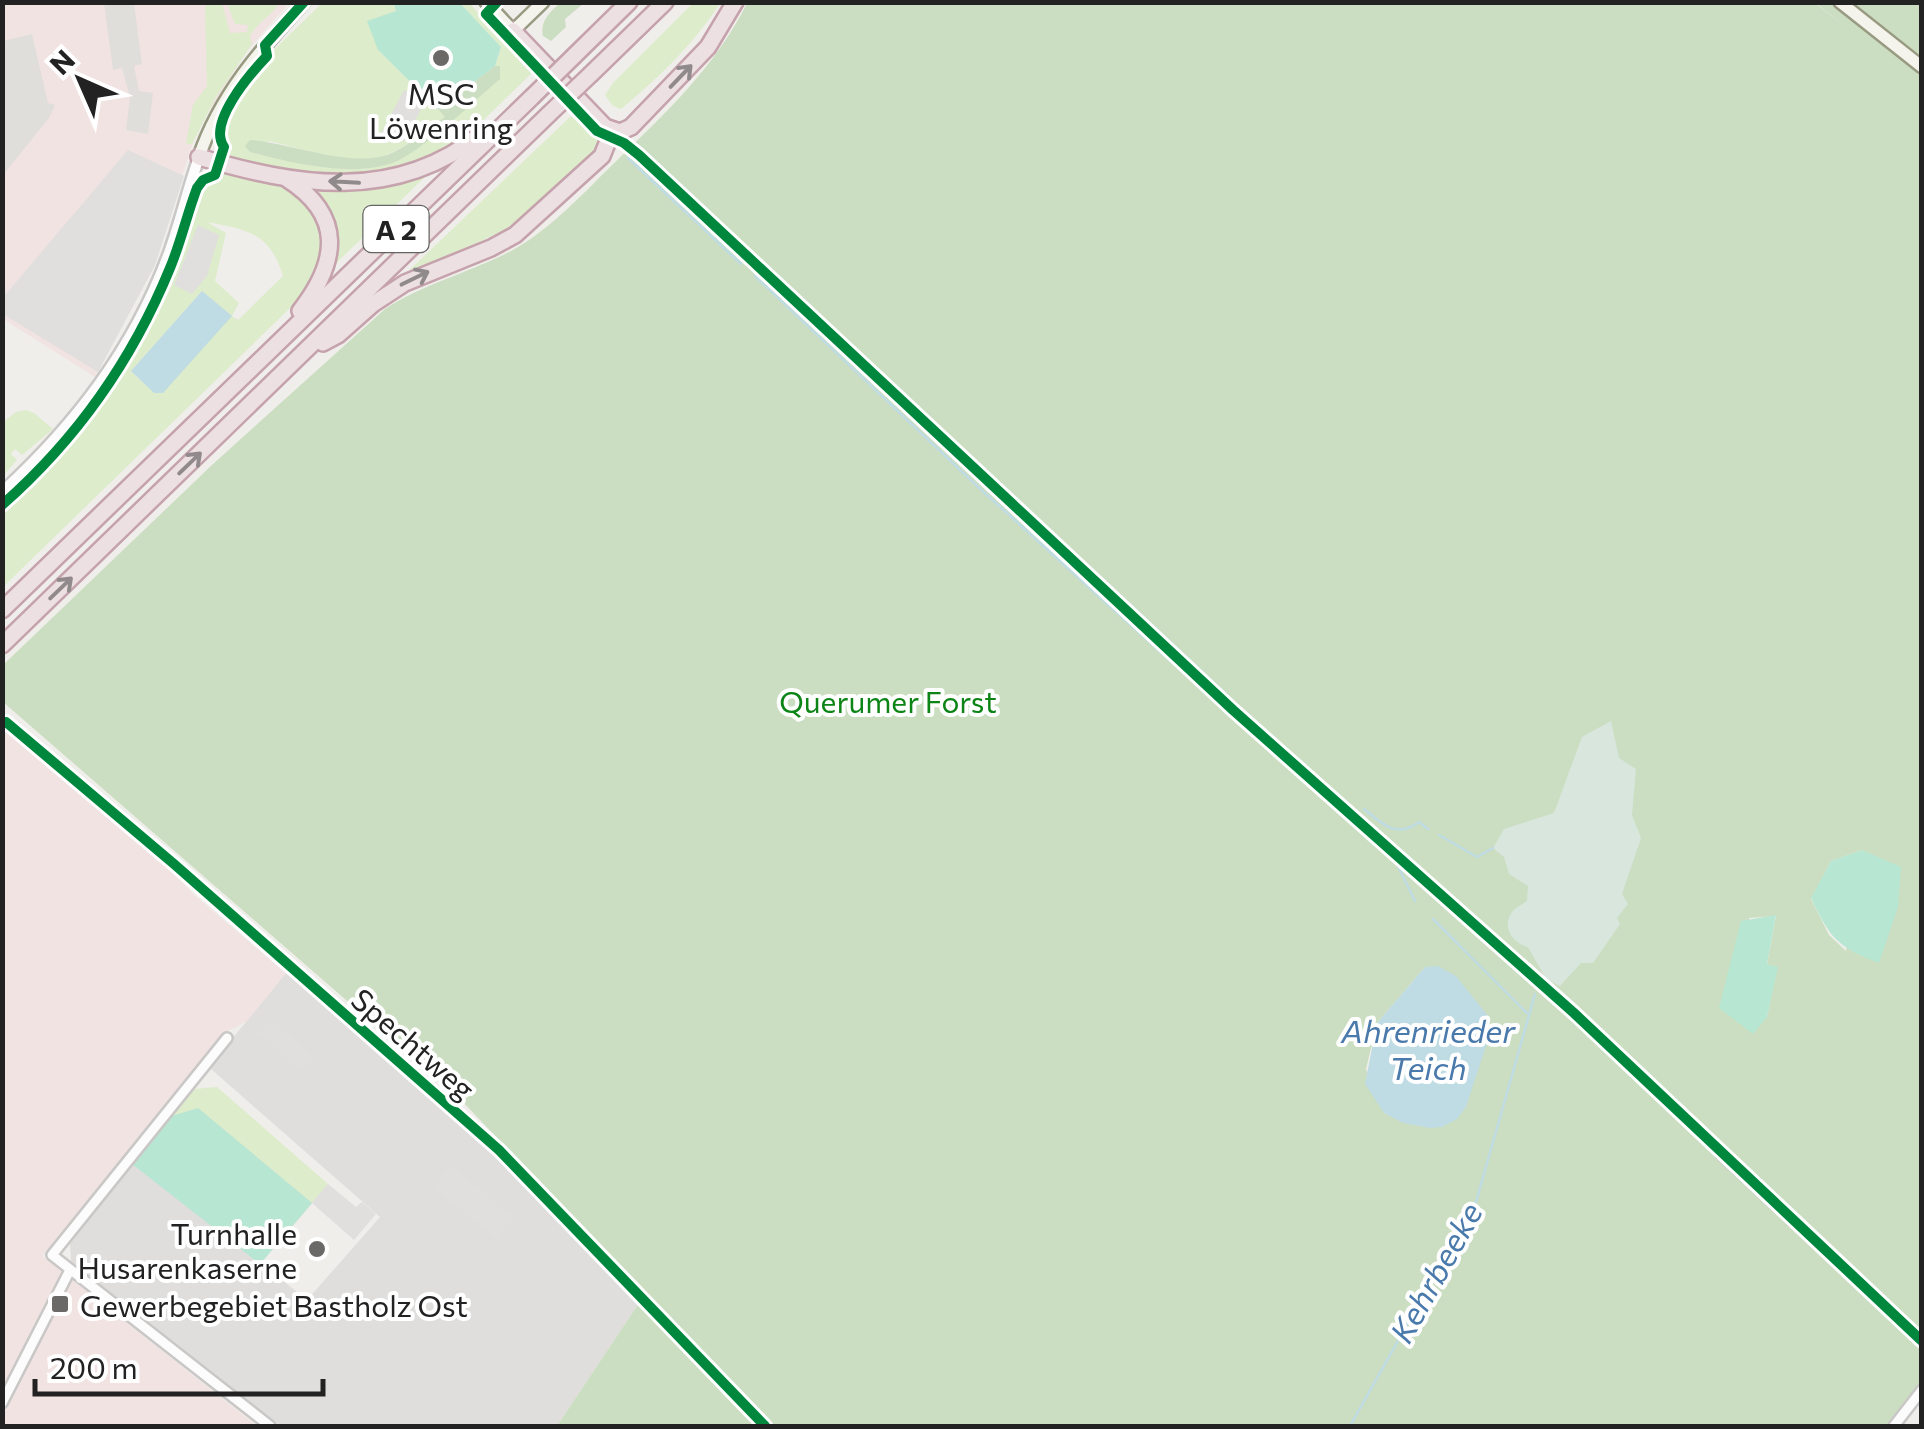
<svg xmlns="http://www.w3.org/2000/svg" width="1924" height="1429" viewBox="0 0 1924 1429" font-family="Commissioner,sans-serif">
<style>
.residential{fill:#dfdedc}
.commercial{fill:#f1e3e1}
.airport{fill:#e0deda}
.grass{fill:#ddeccb;fill-rule:evenodd}
.forest{fill:#cbdec1;fill-rule:evenodd}
.wetland{fill:#d9e6de}
.pitch{fill:#b7e6d2}
.parking{fill:#e0dfde}
.water{fill:#bfdbe3}
.lines{fill:none;stroke-linecap:round;stroke-linejoin:round}
.stream{stroke:#bfdbe3;stroke-width:2.5}
.minor-casing{stroke:#c9c8c7;stroke-width:14}
.tertiary-casing{stroke:#c9c8c7;stroke-width:15}
.secondary-casing{stroke:#999a82;stroke-width:16}
.motorway-casing{stroke:#c5a2ac;stroke-width:20}
.minor{stroke:#fdfcfc;stroke-width:9}
.tertiary{stroke:#fdfcfc;stroke-width:10}
.secondary{stroke:#f4f4ed;stroke-width:11}
.motorway{stroke:#ece0e2;stroke-width:15}
.motorway-bridge-casing{stroke:#c5a2ac;stroke-width:20;stroke-linecap:butt}
.motorway-bridge{stroke:#ece0e2;stroke-width:15}
.cycleway-casing{stroke:#fff;stroke-width:16}
.cycleway{stroke:#00873e;stroke-width:10}
.oneway{stroke:#918a8c}
.poi-dot{fill:#6a6968;stroke:#fff;stroke-width:4}
.labels{text-anchor:middle;dominant-baseline:central;stroke-width:8;stroke-linejoin:round;paint-order:stroke}
.shield{fill:#fff;stroke:#646464;stroke-width:2.5}
.shield-label{font-size:28px;font-weight:bold;fill:#222}
.poi-label{font-size:30px;fill:#222;stroke:#fff}
.park-label{font-size:30px;fill:#0c8416;stroke:#fff}
.street-label{font-size:30px;fill:#222;stroke:#fff}
.water-label{font-size:32px;font-style:italic;fill:#4a7aab;stroke:#fff}
</style>
<rect width="100%" height="100%" fill="#f0eeeb"/>
<path class="residential" d="M286,973L496,1155L639,1303L557,1426H281L71,1261L70,1244L169,1116L228,1101L327,1186L261,1263L307,1300L380,1217L211,1069L213,1062Z"/>
<g class="commercial">
<path d="M2,3H289L247,51L204,119L192,145L153,269L95,377L3,319Z"/>
<path d="M2,729L169,866L193,894L286,973L247,1021L223,1034L42,1256L257,1426H3Z"/>
</g>
<g class="airport">
<path d="M104,3H134L142,64L134,66L139,91L153,93L148,134L126,130L130,97L122,68L113,70Z"/>
<path d="M32,34L48,103L55,105L49,118L3,175V41Z"/>
</g>
<g class="grass">
<path d="M210,2L222,3L230,33L247,32L248,25L235,24L227,3H279C272,17 256,22 250,37L252,44L216,97L192,144H186L193,105L207,86L205,8Z"/>
<path d="M694,2L720,3C695,43 658,78 621,109L613,106L605,95L613,83Z"/>
<path d="M322,3H394L396,10L378,50L446,117C429,128 412,143 393,152C356,170 306,149 269,141L251,152C289,162 368,182 403,157C434,136 471,93 500,66H495L501,47L460,3H469L534,71L3,587V504C107,414 159,319 198,189L203,182L222,177L230,150L220,137C225,88 289,37 322,3ZM207,222C248,230 270,233 283,276L238,320L232,316L239,303L215,281L226,233ZM202,291L231,316L154,393L131,371Z"/>
<path d="M571,116L603,144L533,209L504,230L399,280Z"/>
<path d="M26,410L34,413L53,429L22,455L15,449L11,454L17,460L3,476V422L16,412Z"/>
<path d="M217,1087L328,1184L312,1203L199,1109L172,1116L194,1089Z"/>
</g>
<g class="forest">
<path d="M1814,2L1849,30L1816,3H1921L1922,1379L1887,1426H773L460,1099L3,702V665L213,464L385,309C425,283 469,273 511,251C545,233 577,200 605,172C657,121 715,69 747,3ZM1862,850L1846,951L1829,935L1811,899L1831,861ZM1776,916L1767,964L1777,968L1767,1017L1749,918ZM1425,967L1466,1107C1444,1136 1413,1128 1384,1113L1366,1069L1377,1023Z"/>
<path d="M560,3H584L565,19L566,27L551,41L543,36C540,21 550,12 560,3Z"/>
<path d="M495,66H500V79C469,105 438,137 403,158C364,181 291,163 250,152L245,146L250,140C292,143 352,170 392,153C411,144 428,129 445,117L438,109Z"/>
<path d="M639,1303L754,1426H557Z"/>
</g>
<path class="wetland" d="M1611,721L1619,758L1636,769L1632,815L1641,838L1622,894L1628,904L1617,918L1620,924L1593,963H1581L1560,986L1546,979L1528,947C1513,944 1501,927 1512,912C1516,907 1522,905 1527,901L1528,886L1509,874L1504,857L1493,848L1504,829L1554,813L1582,737Z"/>
<g class="pitch">
<path d="M394,3H460L501,47L495,66L438,109L378,50L367,21L396,11Z"/>
<path d="M1862,850L1901,867L1898,907L1879,963C1837,947 1830,938 1811,898L1831,861Z"/>
<path d="M1776,915L1767,964L1778,967L1767,1017L1753,1034L1719,1008L1741,921Z"/>
<path d="M198,1108L312,1203L260,1264L132,1164L172,1116Z"/>
</g>
<g class="parking">
<path d="M404,90L425,102L404,141L392,143L379,137Z"/>
<path d="M128,150L184,176L155,265L98,372L3,314V292L6,294Z"/>
<path d="M198,225L219,235L207,276L192,294L174,285Z"/>
<path d="M271,1018L315,1057L302,1072L258,1033Z"/>
<path d="M452,1165L514,1218L496,1239L433,1186Z"/>
<path d="M328,1184L356,1207L362,1202L376,1214L354,1240L312,1203Z"/>
</g>
<g class="water">
<path d="M202,291L232,316L163,393H154L131,371Z"/>
<path d="M1438,966L1456,976L1488,1016L1487,1043L1466,1107L1457,1119L1442,1127L1430,1128L1403,1123L1384,1113L1365,1084L1377,1023L1425,967Z"/>
</g>
<g class="lines">
<g class="stream">
<path d="M639,146L747,248"/>
<path d="M628,158L741,264"/>
<path d="M760,260L1227,695"/>
<path d="M755,276L976,485L1218,704"/>
<path d="M1243,710L1354,811"/>
<path d="M1233,717L1397,864L1415,901"/>
<path d="M1364,809C1382,824 1397,839 1419,822L1428,829"/>
<path d="M1439,835L1477,857L1493,848"/>
<path d="M1433,919L1527,1013"/>
<path d="M1350,1426L1476,1202L1535,994"/>
</g>
<g class="minor-casing">
<g id="minor">
<path d="M6,722L174,864L499,1150L765,1426"/>
<path d="M227,1038L52,1255L270,1426"/>
<path d="M1721,1154L1922,1341"/>
<path d="M2,1403L70,1270"/>
<path d="M1894,1426L1922,1390"/>
</g>
</g>
<g class="tertiary-casing">
<path id="tertiary" d="M2,492C76,424 134,348 169,253C180,222 188,189 199,157"/>
</g>
<g class="secondary-casing">
<g id="secondary">
<path d="M486,2L513,31L543,2"/>
<path d="M1840,2L1922,67"/>
<path d="M199,157C219,96 261,49 304,2"/>
</g>
</g>
<g class="motorway-casing">
<g id="motorway">
<path d="M513,31L605,127L620,132L631,127L708,47L735,2"/>
<path d="M574,56L629,2"/>
<path d="M591,74L665,2"/>
<path d="M199,157C297,186 395,203 481,134"/>
<path d="M287,179C345,216 338,262 300,311"/>
<path d="M323,343L338,335L373,304L405,283L491,248L515,235L602,156L612,131"/>
<path d="M2,610L532,97"/>
<path d="M2,645L549,114"/>
</g>
</g>
<use href="#minor" class="minor"/>
<use href="#tertiary" class="tertiary"/>
<use href="#secondary" class="secondary"/>
<use href="#motorway" class="motorway"/>
<g class="motorway-bridge-casing">
<g id="motorway-bridge">
<path d="M532,97L574,56"/>
<path d="M549,114L591,74"/>
</g>
</g>
<use href="#motorway-bridge" class="motorway-bridge"/>
<g class="cycleway-casing">
<g id="cycleway">
<path d="M497,2L486,14L597,131L624,143L639,155L1233,710L1574,1013L1922,1341"/>
<path d="M2,505C77,439 132,361 170,268C181,242 187,214 197,188L203,180L215,175L224,147C207,123 250,74 267,56L265,45L304,2"/>
<path d="M6,722L174,864L499,1150L765,1426"/>
</g>
</g>
<use href="#cycleway" class="cycleway"/>
</g>
<defs><path id="oneway-shaft" d="M-6 0H5M1.5-3L5.5 0L1.5 3" fill="none" stroke-width="1.6" stroke-linecap="round" stroke-linejoin="round" transform="scale(2.5)"/></defs>
<g class="oneway">
<use href="#oneway-shaft" transform="translate(681 76) rotate(-46)"/>
<use href="#oneway-shaft" transform="translate(344 182) rotate(-177)"/>
<use href="#oneway-shaft" transform="translate(415 278) rotate(-26)"/>
<use href="#oneway-shaft" transform="translate(190 463) rotate(-44)"/>
<use href="#oneway-shaft" transform="translate(61 588) rotate(-44)"/>
</g>
<g class="poi-dot">
<circle cx="441" cy="58" r="10"/>
<circle cx="317" cy="1249" r="10"/>
<rect x="50" y="1294" width="20" height="20" rx="5"/>
</g>
<g class="labels">
<rect class="shield" x="363.5" y="206" width="65" height="46" rx="8"/>
<g class="shield-label">
<text x="396" y="229">A 2</text>
</g>
<g class="poi-label">
<text x="441" y="92">MSC<tspan x="441" dy="34">Löwenring</tspan></text>
<text x="297" y="1232" text-anchor="end">Turnhalle<tspan x="297" dy="34">Husarenkaserne</tspan></text>
<text x="80" y="1304" text-anchor="start">Gewerbegebiet Bastholz Ost</text>
</g>
<g class="park-label">
<text x="888" y="700">Querumer Forst</text>
</g>
<g class="street-label">
<text transform="translate(414 1043) rotate(41)">Spechtweg</text>
</g>
<g class="water-label">
<text x="1428" y="1030">Ahrenrieder<tspan x="1428" dy="37">Teich</tspan></text>
<text transform="translate(1435 1272) rotate(-61)">Kehrbeeke</text>
</g>
</g>
<rect width="1924" height="1429" fill="none" stroke="#222222" stroke-width="10"/>
<g transform="translate(80 80) rotate(315)" stroke="#ffffff" stroke-width="8" paint-order="stroke">
<path d="M0-8L18 38L0 25L-18 38Z" fill="#222222"/>
<text y="-15" font-size="28" font-weight="bold" text-anchor="middle" fill="#222222">N</text>
</g>
<path d="M35 1379v15h288v-15" fill="none" stroke="#222222" stroke-width="5"/>
<text x="50" y="1379" font-size="30" fill="#222222" stroke="#ffffff" stroke-width="8" paint-order="stroke">200 m</text>
</svg>
